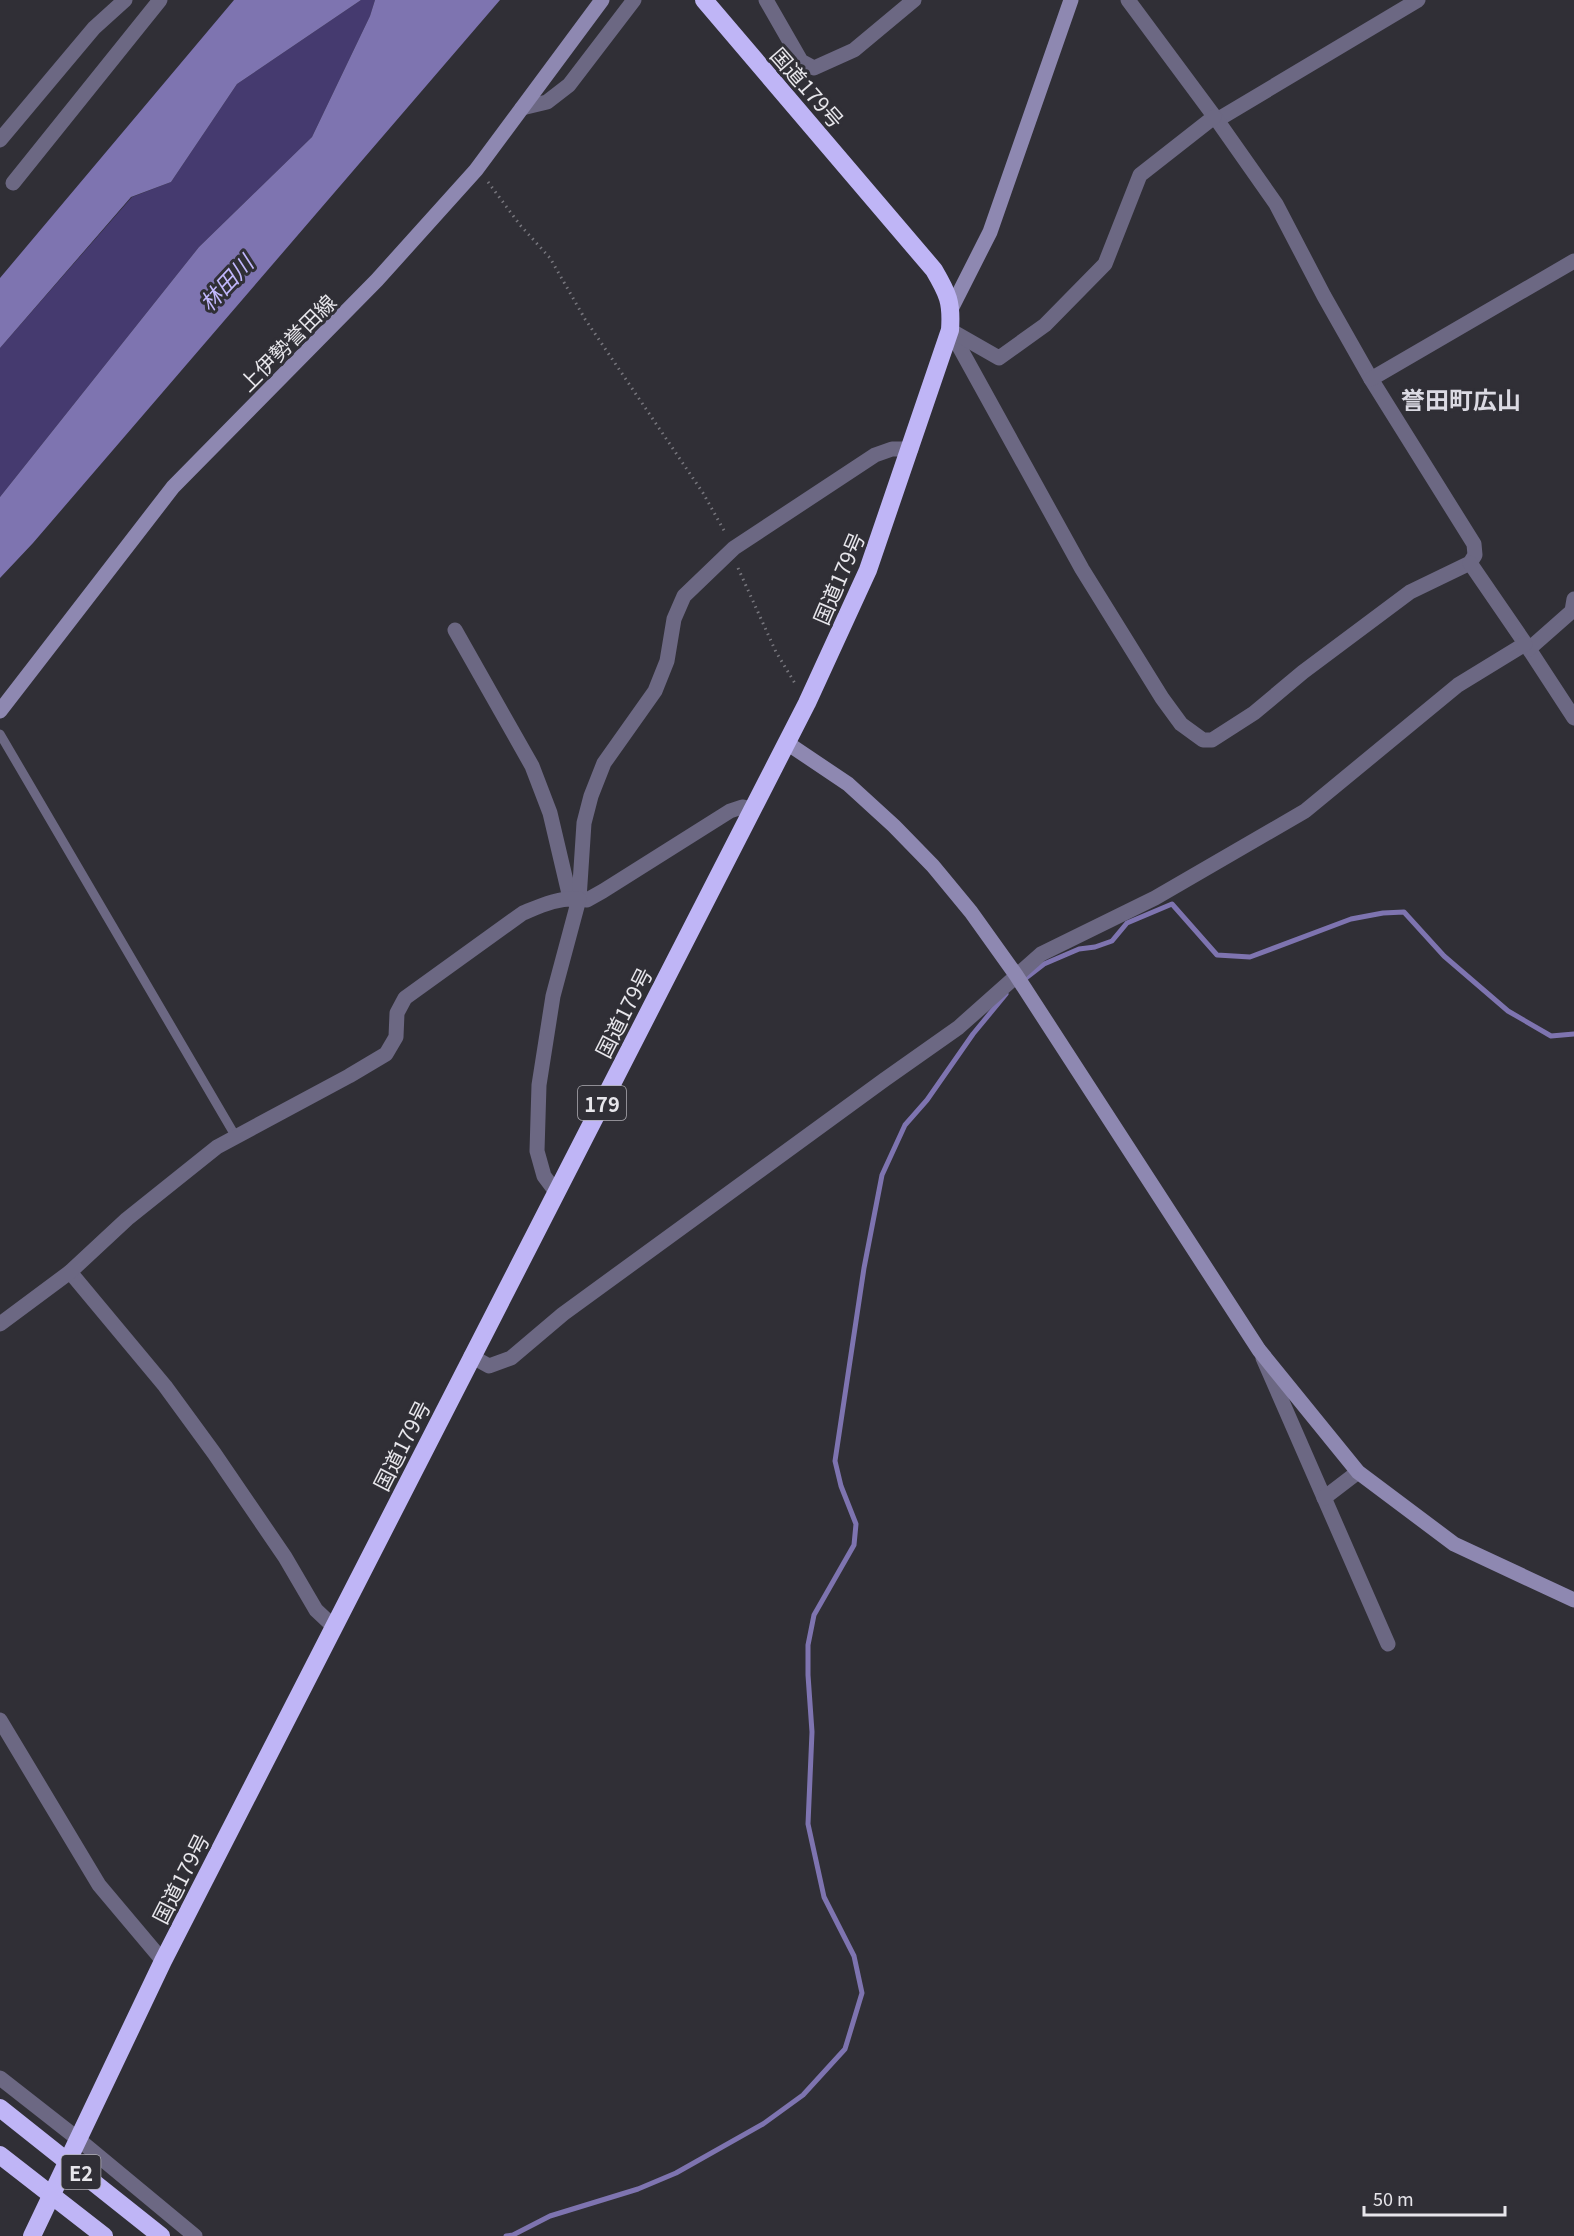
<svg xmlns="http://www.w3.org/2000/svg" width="1574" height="2236" viewBox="0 0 1574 2236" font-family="Georgia,'Noto Sans JP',serif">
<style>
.green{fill:#453a6f}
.water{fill:#7e74b0}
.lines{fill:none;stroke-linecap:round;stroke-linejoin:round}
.stream{stroke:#7e74b0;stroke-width:5}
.path{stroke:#77767d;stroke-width:3;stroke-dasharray:1.5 4.5;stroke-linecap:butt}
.lane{stroke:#6c6883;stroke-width:9}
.street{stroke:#6c6883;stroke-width:15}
.secondary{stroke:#8e88b1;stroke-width:15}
.highway{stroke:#bfb5f6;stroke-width:18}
.labels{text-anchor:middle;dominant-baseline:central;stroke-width:6;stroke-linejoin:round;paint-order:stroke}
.shield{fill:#302f36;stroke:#b0afb5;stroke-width:1.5}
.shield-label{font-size:20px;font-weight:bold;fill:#e7e6eb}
.street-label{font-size:21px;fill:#e7e6eb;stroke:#302f36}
.water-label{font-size:22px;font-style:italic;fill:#c1b7fc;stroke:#302f36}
.quarter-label{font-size:24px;font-weight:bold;fill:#dbdae3;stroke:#302f36}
</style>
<rect width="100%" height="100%" fill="#302f36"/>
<path class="green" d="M361,0H375L370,16L312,137L199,247L0,497V348L132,197L171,182L237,84Z"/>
<g class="water">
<path d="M234,0H361L237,84L171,182L131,197L0,348V278Z"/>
<path d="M375,0H500L33,543L0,578V497L199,247L312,137L370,16Z"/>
</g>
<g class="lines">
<g class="stream">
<path d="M1022,981L1044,964L1079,949L1095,947L1112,941L1127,923L1172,904L1217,955L1250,957L1351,919L1383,913L1404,912L1444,956L1508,1011L1551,1036L1574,1034"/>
<path d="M506,2236L513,2235L550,2216L638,2189L676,2173L763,2124L803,2095L845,2049L862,1993L854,1956L824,1897L808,1824L812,1732L808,1675V1645L814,1615L854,1545L856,1524L841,1486L835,1461L864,1268L882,1175L905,1125L927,1100L973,1034L1006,994"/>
</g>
<g class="path">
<path d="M488,182L520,225L550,258L585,319L703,493L726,534"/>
<path d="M738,568L776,652L796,685"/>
</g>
<path class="lane" d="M0,734L236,1137"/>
<g class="street">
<path d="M766,0L801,61L814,68L854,50L914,0"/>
<path d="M522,108L547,102L569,85L634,0"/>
<path d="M1217,120L1418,0"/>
<path d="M0,140L94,28L125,0"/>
<path d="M13,183L160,0"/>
<path d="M950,330L1082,569L1162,698L1181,724L1203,740H1212L1254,713L1303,672L1410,592L1470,563L1475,555L1474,544L1371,379L1324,296L1276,204L1217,120L1128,0"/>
<path d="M950,330L999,358L1045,325L1105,264L1140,175L1214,117"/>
<path d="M1371,379L1574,261"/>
<path d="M1470,563L1529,649L1574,718"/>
<path d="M455,630L532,766L550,813L570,898"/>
<path d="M1529,649L1572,611L1574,599"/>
<path d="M753,809L742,807L730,811L603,891L587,900L579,899L584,823L591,796L604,763L655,691L667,661L674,619L684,596L734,548L875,455L892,449H911"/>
<path d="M70,1272L165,1386L214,1453L285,1557L316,1610L333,1626"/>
<path d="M0,1324L70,1272L127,1219L217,1147L349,1076L386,1054L396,1037L397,1013L405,998L523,913C540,906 559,897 579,899L553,996L539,1085L537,1151L544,1176L556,1192"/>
<path d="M471,1356L489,1366L511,1358L563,1314L884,1080L959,1027L1041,954L1155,898L1305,811L1458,685L1525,644"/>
<path d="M1263,1358L1388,1644"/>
<path d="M1324,1498L1358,1472"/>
<path d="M0,1720L99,1885L163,1961"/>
<path d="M0,2078L78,2139L195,2236"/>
</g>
<g class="secondary">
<path d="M952,307L990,232L1071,0"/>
<path d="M0,711L173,487L377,280L476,170L602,0"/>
<path d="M787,743L848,784L894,826L933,866L971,912L1016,975L1259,1350L1358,1472L1454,1544L1574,1600"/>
</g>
<g class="highway">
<path d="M0,2108L161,2236"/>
<path d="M0,2155L104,2236"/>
<path d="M32,2236L163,1961L807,703L868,570L950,330C952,302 948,294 934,270L704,0"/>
</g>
</g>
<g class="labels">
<g class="shield">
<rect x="578" y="1086" width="48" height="34" rx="4.5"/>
<rect x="61.5" y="2155" width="39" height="34" rx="4.5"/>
</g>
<g class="shield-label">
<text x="602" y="1103">179</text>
<text x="81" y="2172">E2</text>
</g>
<g class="street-label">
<text transform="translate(808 87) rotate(49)">国道179号</text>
<text transform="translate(287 342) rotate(-45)">上伊勢誉田線</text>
<text transform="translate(838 578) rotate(-67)">国道179号</text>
<text transform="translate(623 1012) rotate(-63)">国道179号</text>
<text transform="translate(401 1445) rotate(-63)">国道179号</text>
<text transform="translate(180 1878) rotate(-63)">国道179号</text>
</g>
<g class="water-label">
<text transform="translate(225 282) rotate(-47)">林田川</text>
</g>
<g class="quarter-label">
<text x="1461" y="398">誉田町広山</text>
</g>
</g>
<path d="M1364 2206v9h141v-9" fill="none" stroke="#e7e6eb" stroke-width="3"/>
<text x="1373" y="2206" font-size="18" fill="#e7e6eb" stroke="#302f36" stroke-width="4.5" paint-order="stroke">50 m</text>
</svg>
